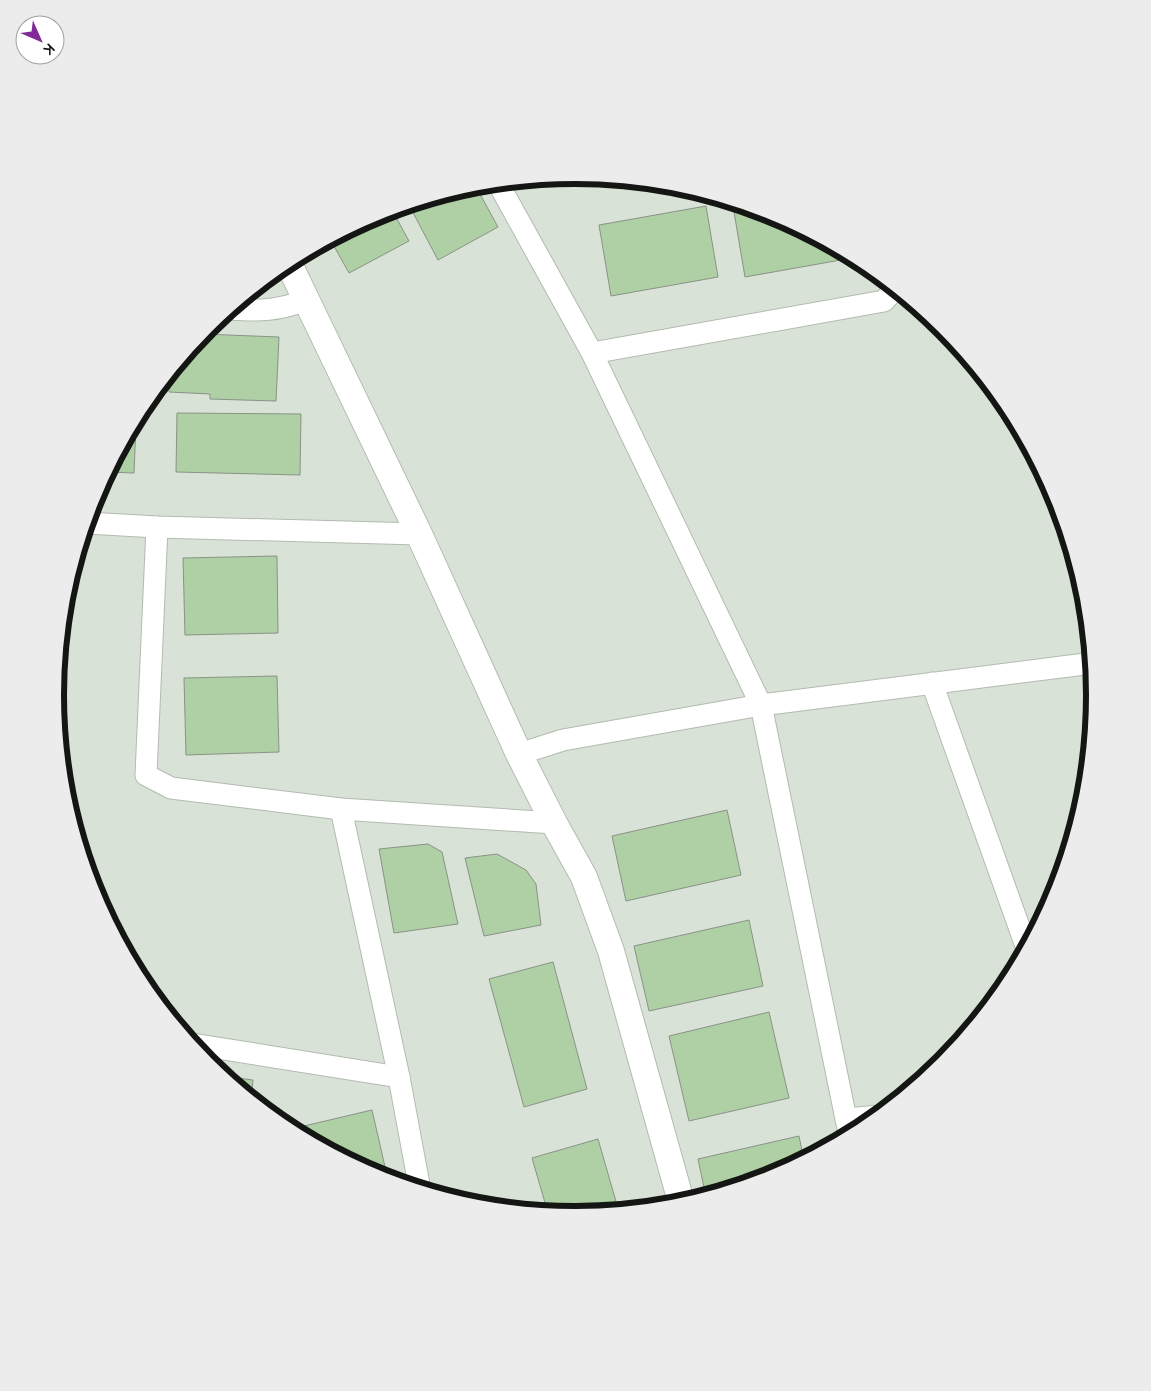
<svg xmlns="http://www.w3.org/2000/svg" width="1151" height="1391" viewBox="0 0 1151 1391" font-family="Quicksand,sans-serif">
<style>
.building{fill:#aed0a4;stroke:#8a9288}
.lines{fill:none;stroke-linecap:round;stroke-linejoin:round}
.minor-casing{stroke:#b3bbb0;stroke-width:23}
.tertiary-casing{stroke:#b3bbb0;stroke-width:28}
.minor{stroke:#fff;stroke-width:21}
.tertiary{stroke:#fff;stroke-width:26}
.rim{fill:none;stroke:#131612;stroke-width:6}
</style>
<rect width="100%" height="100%" fill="#d9e2d7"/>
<g class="building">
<path d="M475,185L498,227L438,260L409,205Z"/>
<path d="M741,205L775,215L852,256V258L745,277L733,206Z"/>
<path d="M706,206L718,277L611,296L599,225Z"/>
<path d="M392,210L409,241L349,273L330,239L377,215Z"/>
<path d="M202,334L279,337L276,401L210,399V394L169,392L170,373Z"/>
<path d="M177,413L301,414L300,475L176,472Z"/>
<path d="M133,425H136L134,473L107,472Z"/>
<path d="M277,556L278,633L185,635L183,558Z"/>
<path d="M277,676L279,752L186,755L184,678Z"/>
<path d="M727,810L741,875L626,901L612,836Z"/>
<path d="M428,844L442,852L458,924L394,933L379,849Z"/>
<path d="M497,854L526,870L536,884L541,925L484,936L465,858Z"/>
<path d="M749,920L763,986L649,1011L634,946Z"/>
<path d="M553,962L587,1089L524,1107L489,979Z"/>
<path d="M769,1012L789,1098L689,1121L669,1036Z"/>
<path d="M223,1076L253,1080L251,1099Z"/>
<path d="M372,1110L388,1180L376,1176L307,1140L304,1126Z"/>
<path d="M799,1136L804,1161L774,1176L706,1197L698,1159Z"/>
<path d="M598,1139L619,1212L575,1216L548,1213L532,1158Z"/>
</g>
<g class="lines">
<g class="minor-casing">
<g id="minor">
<path d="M498,183L592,353L761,705L846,1119"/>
<path d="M230,309C260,311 278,311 306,300"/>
<path d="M592,353L884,301L893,291L895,287"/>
<path d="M87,523L157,527L419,534"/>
<path d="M157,527L146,775L171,788L341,809L554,823"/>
<path d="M932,683L1027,949"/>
<path d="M519,754L563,740L761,705L1093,663"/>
<path d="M341,809L399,1077L420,1190"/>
<path d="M192,1044L399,1077"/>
<path d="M850,1136L846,1119L879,1116"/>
</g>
</g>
<g class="tertiary-casing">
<path id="tertiary" d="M288,262L419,534L519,754L554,823L584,877L611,951L682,1205"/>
</g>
<use href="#minor" class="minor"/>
<use href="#tertiary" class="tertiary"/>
</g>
<path d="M0 0H1151V1391H0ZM64 695a511 511 0 1 1 1022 0a511 511 0 1 1-1022 0Z" fill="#ececec" fill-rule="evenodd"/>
<path class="rim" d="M64 695a511 511 0 1 1 1022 0a511 511 0 1 1-1022 0Z"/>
<g transform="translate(40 40) rotate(135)"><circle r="24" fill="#ffffff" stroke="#a1a2a0"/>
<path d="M0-4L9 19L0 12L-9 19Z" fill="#822b98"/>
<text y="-8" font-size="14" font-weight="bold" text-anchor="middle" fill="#131612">K</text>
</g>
</svg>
